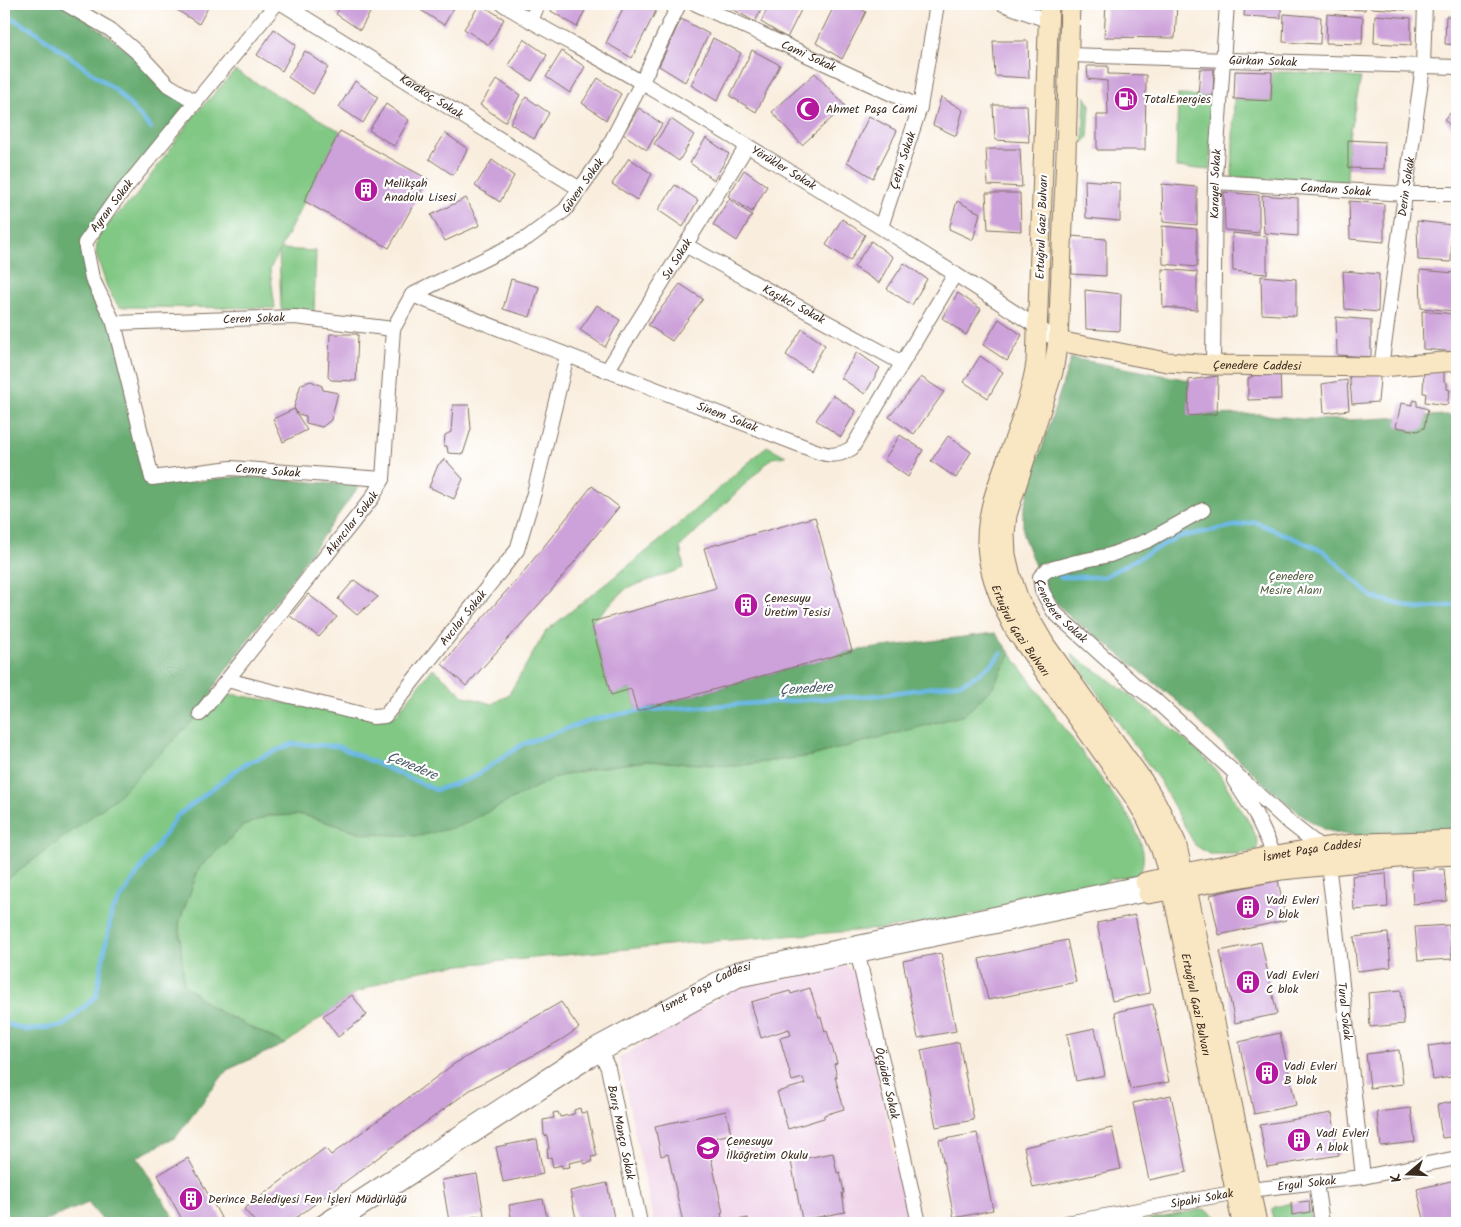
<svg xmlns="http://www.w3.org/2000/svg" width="1461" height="1227" viewBox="0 0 1461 1227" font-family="Kalam,sans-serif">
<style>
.built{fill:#efd0e7}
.green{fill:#81c884;stroke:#5e7951}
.forest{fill:#68ac72;stroke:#526b48}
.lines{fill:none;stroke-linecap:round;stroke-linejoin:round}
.stream{stroke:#6bb8e5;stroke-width:4.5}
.building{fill:#cda2da}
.street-casing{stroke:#7e6f61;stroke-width:16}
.secondary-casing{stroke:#7e6f61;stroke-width:21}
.street{stroke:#fff;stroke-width:14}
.secondary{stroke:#f9e7c3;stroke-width:19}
.labels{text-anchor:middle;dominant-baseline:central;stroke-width:4.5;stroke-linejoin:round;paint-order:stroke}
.street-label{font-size:12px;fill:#3b2a1e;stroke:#fff}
.poi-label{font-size:12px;fill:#3b2a1e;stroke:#fff;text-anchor:start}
.park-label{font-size:12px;fill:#546142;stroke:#fff}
.water-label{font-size:14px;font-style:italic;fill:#4c5c64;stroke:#fff}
</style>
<rect width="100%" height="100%" fill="#fff"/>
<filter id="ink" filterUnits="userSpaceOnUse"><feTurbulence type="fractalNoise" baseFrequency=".02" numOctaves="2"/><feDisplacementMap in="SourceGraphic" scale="10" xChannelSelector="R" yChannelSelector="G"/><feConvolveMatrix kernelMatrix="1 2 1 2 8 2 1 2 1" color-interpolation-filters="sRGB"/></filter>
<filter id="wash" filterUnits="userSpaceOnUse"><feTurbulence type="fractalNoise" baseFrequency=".0096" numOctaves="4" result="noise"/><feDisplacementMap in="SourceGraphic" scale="20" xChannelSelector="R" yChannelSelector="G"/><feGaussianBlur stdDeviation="1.12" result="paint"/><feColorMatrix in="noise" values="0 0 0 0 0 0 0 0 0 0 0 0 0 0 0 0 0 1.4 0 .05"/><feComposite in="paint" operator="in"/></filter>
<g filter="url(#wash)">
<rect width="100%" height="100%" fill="#f9eede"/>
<path class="built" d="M841,961L857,976L908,1223H654L619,1058L741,985Z"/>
<g class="green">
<path d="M235,71L340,131L280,249L316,251L314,313L281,309L279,251L270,269L275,308L119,307L108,290L96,254L98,233L136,196L196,113Z"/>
<path d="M1272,72H1292L1361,78L1348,140L1347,182L1232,177L1234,99L1271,101Z"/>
<path d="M1178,95L1213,96L1210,170L1176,167Z"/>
<path d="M1085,96L1090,104L1088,138L1083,143Z"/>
<path d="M767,446L786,456L772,458L680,547L684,568L627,588L591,622L611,694L631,689L637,711L591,720L523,744L472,778L436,790L337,746L112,911L96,996L63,1026L26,1030L4,1023V882L116,798L211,691L373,717H394L433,668L464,696L492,704L509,694L546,631L662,539Z"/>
<path d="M1011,654L1131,820C1139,838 1150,857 1138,875L1110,879L1094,890L956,918L882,929L689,943L451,966L398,975L352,995L285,1044L212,1008L184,984L179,923L199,868L243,826L267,816L303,815L366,834L460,826L556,777L596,768L646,761L735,766L811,756L964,715L992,688Z"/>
<path d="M1070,654L1103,675L1159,718L1205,758L1219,774L1252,827L1258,842L1257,850L1237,854H1209L1195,845L1160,781Z"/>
<path d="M1291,1203L1292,1214L1310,1212L1312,1223H1273L1272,1209L1275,1207Z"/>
<path d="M1204,1209L1225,1221L1226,1223H1135Z"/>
</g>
<g class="forest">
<path d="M4,4H66L196,102L85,243L114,323L152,478L179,483L243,476L359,486L211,691L200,714L116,798L4,882Z"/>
<path d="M1071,358L1189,380L1188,415L1259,414L1301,419L1349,420L1446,415L1457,416V833L1371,836L1343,834L1326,830L1304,817L1268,787L1178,702L1118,653L1070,617L1052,598L1037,571L1023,535V513L1032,479Z"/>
<path d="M995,633L1011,654L992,688L964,715L811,756L735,766L646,761L596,768L556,777L460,826L419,836L366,834L303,815L267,816L243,826L199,868L179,923L184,984L212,1008L285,1044L227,1070L176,1137L137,1157L177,1223H105L88,1203L40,1223H4V1024L26,1030L63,1026L96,996L112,911L177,816L243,765L292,744L337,746L436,790L472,778L523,744L591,720L637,711L852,651Z"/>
</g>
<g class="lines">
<g class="stream">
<path d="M4,14L32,29L117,91L151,128"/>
<path d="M1060,577H1103L1178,537L1255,522L1324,551L1372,597L1418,609L1457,605"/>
<path d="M4,1023L26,1030L63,1026L96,996L112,911L177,816L243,765L292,744L337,746L436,790L472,778L523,744L591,720L637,711L880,695L961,683L974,677L993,663L1001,653"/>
</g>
</g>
<g id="blocks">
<g class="building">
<path d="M177,4H210L199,24L174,8Z"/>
<path d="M342,4H375L360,30L336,14Z"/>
<path d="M422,4H456L444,25L419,9Z"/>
<path d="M480,4L504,19L489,45L464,29Z"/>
<path d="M554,4H588L577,27L551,11Z"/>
<path d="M625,4H643L656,11L632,58L606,43Z"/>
<path d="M730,4H764L755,22L729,7Z"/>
<path d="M769,4H804L787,38L761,22Z"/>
<path d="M835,4H852L866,12L842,59L816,43Z"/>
<path d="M1106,4H1177L1175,38L1104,37Z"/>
<path d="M1245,4H1281V18L1244,16Z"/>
<path d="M1304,4H1332V7L1304,5Z"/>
<path d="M1338,4H1365V10L1338,9Z"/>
<path d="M1370,4H1407L1406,10L1370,8Z"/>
<path d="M1284,14L1321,17L1320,44L1283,42Z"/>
<path d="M1327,14L1363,17L1362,44L1326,43Z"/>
<path d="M1375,15L1411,18V45L1374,43Z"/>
<path d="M1446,16L1457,17V45L1445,44Z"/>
<path d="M681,19L709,34L685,82L659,66Z"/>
<path d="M274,29L296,45L282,71L257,55Z"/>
<path d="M713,38L741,53L717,101L691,85Z"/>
<path d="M524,39L547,55L532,81L508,65Z"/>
<path d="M993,41H1028L1029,78L995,76Z"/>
<path d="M752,50L780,65L756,112L730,96Z"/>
<path d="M305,51L328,67L313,94L288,77Z"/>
<path d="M562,51L585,67L570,93L546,77Z"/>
<path d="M1087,66H1108V74L1146,75L1145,150H1097V115H1108L1107,81L1088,79Z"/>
<path d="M1200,69H1214L1213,96H1198Z"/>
<path d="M1235,71L1272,72L1271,101L1234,99Z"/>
<path d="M815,73L845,106L802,145L772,112Z"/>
<path d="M598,78L621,94L606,120L582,103Z"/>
<path d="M497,79L520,95L505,122L480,105Z"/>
<path d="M355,81L378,97L363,123L339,107Z"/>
<path d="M526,97L549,113L534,139L510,123Z"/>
<path d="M941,97L963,110L956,136L933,125Z"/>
<path d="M386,104L409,120L394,146L369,130Z"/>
<path d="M993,105H1027L1029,142L995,140Z"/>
<path d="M1457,107V133L1444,119Z"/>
<path d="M639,108L662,124L647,150L623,134Z"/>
<path d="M869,116L897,131L873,178L847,162Z"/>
<path d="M671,119L694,135L679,161L654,144Z"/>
<path d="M340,131L428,179L389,248L304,201Z"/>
<path d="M445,133L468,149L453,175L429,159Z"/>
<path d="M706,138L729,154L714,180L690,163Z"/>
<path d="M1348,140L1385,142L1384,169L1348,168Z"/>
<path d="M986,149H1020L1022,187L988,185Z"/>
<path d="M629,158L652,174L637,200L612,184Z"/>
<path d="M492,160L514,176L500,202L475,186Z"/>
<path d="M744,170L767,186L752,212L728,196Z"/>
<path d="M1085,180L1120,183V221L1086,218Z"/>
<path d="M1162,184L1197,187V225L1163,222Z"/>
<path d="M675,185L698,200L683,227L658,210Z"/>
<path d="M1224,192L1259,195V233L1225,230Z"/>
<path d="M986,193H1020L1021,231L988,229Z"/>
<path d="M1262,195L1298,198V236L1264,233Z"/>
<path d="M466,198L480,225L445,241L431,215Z"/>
<path d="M729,199L752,215L737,241L713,225Z"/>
<path d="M957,201L980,213L973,240L949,229Z"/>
<path d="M1349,201L1384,204V242L1350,239Z"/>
<path d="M842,219L865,235L850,261L826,245Z"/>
<path d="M1417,221L1452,225L1451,262L1418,260Z"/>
<path d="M1162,226L1197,229V267L1163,264Z"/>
<path d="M1232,233L1267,236V274L1233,271Z"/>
<path d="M1071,236L1106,239V276L1072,274Z"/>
<path d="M871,241L893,257L879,283L854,267Z"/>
<path d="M904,263L927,279L912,305L887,289Z"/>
<path d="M1162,269L1197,272V310L1163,307Z"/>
<path d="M1420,270L1455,273V311L1421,308Z"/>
<path d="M1343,271L1379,274L1378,312L1345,309Z"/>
<path d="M1261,276L1296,279V316L1262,314Z"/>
<path d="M511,279L539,287L530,317L503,309Z"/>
<path d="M680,284L703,299L672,341L648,325Z"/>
<path d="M1085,290L1121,294L1120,331L1086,329Z"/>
<path d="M958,293L981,309L966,335L942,318Z"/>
<path d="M597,305L620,320L605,347L580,330Z"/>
<path d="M1422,311L1457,314L1456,352L1423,349Z"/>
<path d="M1336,317L1371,320V357L1337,355Z"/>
<path d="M999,319L1022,335L1007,361L983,345Z"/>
<path d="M802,329L825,345L810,371L786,355Z"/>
<path d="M330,334H358L356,381L331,380L328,377Z"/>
<path d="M857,352L880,368L865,394L841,378Z"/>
<path d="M980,356L1003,372L988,398L964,382Z"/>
<path d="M1381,367L1378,402L1352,404L1349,371Z"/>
<path d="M1280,370L1281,399L1248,400V379L1258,373Z"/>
<path d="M1424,371L1444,372V381L1447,383V389L1450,390L1447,405L1425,402L1426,393H1423Z"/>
<path d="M1454,374L1457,375V413H1455Z"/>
<path d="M1218,376L1217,414L1188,416L1189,380Z"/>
<path d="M921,377L944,392L914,434L889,417Z"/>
<path d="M1347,380L1349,410L1324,413L1322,384Z"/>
<path d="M311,381L322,386L323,390L338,393L331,420L322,427L306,423V416L297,414L307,430L283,442L273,419L294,409L297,414L294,407L301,384Z"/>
<path d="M833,395L856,411L841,437L816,420Z"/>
<path d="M1414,400L1417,401V406L1428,409L1424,428L1417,431L1396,427L1401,403L1412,405Z"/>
<path d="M453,405H469L471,429L463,454L448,453L447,446H444L445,435L451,432Z"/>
<path d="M900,435L923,450L908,477L884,460Z"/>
<path d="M948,436L971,452L956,478L931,461Z"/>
<path d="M445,459L463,479L454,499L429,487L438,465Z"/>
<path d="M592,486L619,507L550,592L466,686L442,664L525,570Z"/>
<path d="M815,517L852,651L637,711L631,689L611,695L591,622L716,588L704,548Z"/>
<path d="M354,580L378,597L357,615L338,599Z"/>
<path d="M308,594L337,617L319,637L290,616Z"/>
<path d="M1444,868L1447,901L1413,904L1411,870Z"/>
<path d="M1386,873L1388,907L1354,910L1352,876Z"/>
<path d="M1278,880L1286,920L1219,935L1210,895Z"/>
<path d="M1135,915L1150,993L1112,1001L1097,923Z"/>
<path d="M1449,925L1452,959L1418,961L1415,927Z"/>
<path d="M1388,933L1391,967L1357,971L1354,937Z"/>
<path d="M1067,940L1076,982L988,1000L979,959Z"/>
<path d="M1261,942L1277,1014L1235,1023L1220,951Z"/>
<path d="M941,953L956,1031L918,1038L903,961Z"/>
<path d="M810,988L819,1017H821L825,1032L827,1031L837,1063L834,1064L837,1077H835L844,1109L824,1115V1118L788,1129L777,1092L805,1084L803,1078L792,1081L780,1038L791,1035L789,1029L761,1038L751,1002L790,991L791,994Z"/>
<path d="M1401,990L1404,1024L1370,1027L1368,993Z"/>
<path d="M352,995L367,1015L338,1037L323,1016Z"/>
<path d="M561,1002L579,1028L561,1040L470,1090L289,1223H256L244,1209L325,1148L331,1155L454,1064Z"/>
<path d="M1153,1004L1169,1082L1130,1089L1115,1012Z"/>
<path d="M1095,1028L1105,1075L1076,1081L1067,1034Z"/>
<path d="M1280,1033L1296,1105L1254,1114L1239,1042Z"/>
<path d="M959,1042L974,1120L936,1127L921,1050Z"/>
<path d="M1457,1042V1076L1433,1080L1428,1046Z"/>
<path d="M1399,1050L1403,1084L1370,1088L1366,1054Z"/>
<path d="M1171,1095L1187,1172L1149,1180L1133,1103Z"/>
<path d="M1457,1101V1136L1442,1138L1437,1105Z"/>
<path d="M580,1108L581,1113L587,1112L597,1156L591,1157L592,1162L584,1164L583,1160L569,1163L570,1167L562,1168V1165L553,1167L551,1157L548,1158L547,1149H549L547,1136L544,1135L543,1120L554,1118L553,1113L558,1112L560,1117L574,1114V1110Z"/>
<path d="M1411,1108L1415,1142L1381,1146L1377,1112Z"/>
<path d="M726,1111L731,1134L705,1140L708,1154L710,1153L723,1213H721L723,1223H683L668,1154L661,1156L655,1126Z"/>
<path d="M1332,1113L1339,1155L1267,1167L1260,1125Z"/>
<path d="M1112,1128L1121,1169L1033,1188L1024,1147Z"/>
<path d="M977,1133L993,1210L954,1218L939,1140Z"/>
<path d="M537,1139L543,1174L503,1182L496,1147Z"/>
<path d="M833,1153L837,1173L840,1172L844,1193H842L845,1212L802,1220L791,1161Z"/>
<path d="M188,1158L224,1223H184L158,1175Z"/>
<path d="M477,1174L484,1215L449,1221L442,1180Z"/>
<path d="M1455,1180L1457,1191V1223H1425L1417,1189Z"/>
<path d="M607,1183L615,1223H577L570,1191Z"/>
<path d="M543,1199L548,1223H512L509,1205Z"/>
<path d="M1309,1201L1310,1212L1292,1215L1291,1203Z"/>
<path d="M748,1218L749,1223H728V1222Z"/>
</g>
</g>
</g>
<g filter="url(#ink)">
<use href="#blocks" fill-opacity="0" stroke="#7e6f61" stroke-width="1"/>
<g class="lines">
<g class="street-casing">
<g id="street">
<path d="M66,4L111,30L139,54L168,85L196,102"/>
<path id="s1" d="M276,4L113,203L85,243L92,278L114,323L152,478L231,468L383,479"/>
<path id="s2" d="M283,4L580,189"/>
<path id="s3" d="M503,4C548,33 598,56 644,84C784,167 923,251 1058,341"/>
<path id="s4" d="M696,4L920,107"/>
<path d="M1003,4L1049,21"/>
<path d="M531,21L538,4"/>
<path id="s5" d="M1068,55L1457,67"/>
<path id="s6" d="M1215,182L1405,194H1457"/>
<path id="s7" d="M881,227L920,107L937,4"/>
<path id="s8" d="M685,245L902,363"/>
<path id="s9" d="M412,295L813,450C828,456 838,457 852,448L955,274"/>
<path id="s10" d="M412,295L527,238L565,210L604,155L642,82L679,4"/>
<path id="s11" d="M114,323L295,317L393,329"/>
<path id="s12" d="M1213,365L1215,176L1227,4"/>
<path id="s13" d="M1381,367L1423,66L1425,4"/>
<path id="s14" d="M607,371L747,146"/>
<path id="s15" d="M1203,510L1149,540L1110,555L1076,562L1047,570L1040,577L1042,591L1054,612L1136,686L1155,700L1285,819L1322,848L1329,872L1334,911L1363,1177"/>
<path id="s16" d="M227,680L373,717L385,716L517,550L534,493L567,355"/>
<path id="s17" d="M200,714L372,498L383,479L393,329L412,295"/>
<path d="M1234,780L1255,813L1278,862"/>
<path id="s18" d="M853,948L858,955L919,1223"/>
<path id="s19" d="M598,1047L608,1068L640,1223"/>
<path d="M1316,1183L1322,1223"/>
<path id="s20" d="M321,1223L586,1050L736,969L1145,882"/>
<path d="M340,1223L590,1060L738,980L1148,894"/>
<path id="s21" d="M1066,1223L1249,1190L1363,1177L1457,1158"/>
</g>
</g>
<g class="secondary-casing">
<g id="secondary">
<path id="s22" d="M1049,4L1036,363C1031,395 1020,424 1009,454C997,486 983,520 988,555C991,581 1003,607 1015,630L1134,797L1146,817L1160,847L1169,876L1242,1223"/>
<path d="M1070,4L1066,154L1058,341L1053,372L1007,515L1005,534L1006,555L1011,576L1019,600L1046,646L1143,781L1157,804L1176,842L1191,907L1257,1223"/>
<path id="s23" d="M1058,341L1167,362L1213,365L1381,367L1457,361"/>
<path id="s24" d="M1145,882C1203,869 1261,857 1320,848C1365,841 1412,842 1457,840"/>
<path d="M1148,894L1282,870L1398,858L1457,855"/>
</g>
</g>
<use href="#street" class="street"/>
<use href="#secondary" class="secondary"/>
</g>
</g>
<defs>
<g id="fuel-disc" transform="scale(1.25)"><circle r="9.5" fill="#b5179e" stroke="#fff"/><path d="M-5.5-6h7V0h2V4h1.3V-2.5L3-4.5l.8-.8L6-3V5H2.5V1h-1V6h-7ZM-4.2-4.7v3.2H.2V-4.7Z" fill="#fff"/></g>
<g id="mosque-disc" transform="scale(1.25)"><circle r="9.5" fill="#b5179e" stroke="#fff"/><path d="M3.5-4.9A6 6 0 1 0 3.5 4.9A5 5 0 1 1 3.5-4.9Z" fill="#fff"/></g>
<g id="building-disc" transform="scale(1.25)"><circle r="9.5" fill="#b5179e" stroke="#fff"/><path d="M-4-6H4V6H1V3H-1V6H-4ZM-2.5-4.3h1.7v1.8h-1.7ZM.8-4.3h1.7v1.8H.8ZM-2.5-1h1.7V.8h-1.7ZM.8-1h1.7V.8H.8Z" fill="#fff"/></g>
<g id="school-disc" transform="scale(1.25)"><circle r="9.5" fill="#b5179e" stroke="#fff"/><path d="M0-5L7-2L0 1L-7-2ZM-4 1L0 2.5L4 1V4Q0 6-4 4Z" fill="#fff"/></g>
</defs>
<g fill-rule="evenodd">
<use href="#fuel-disc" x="1126" y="99"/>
<use href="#mosque-disc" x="808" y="109"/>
<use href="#building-disc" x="366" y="190"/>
<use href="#building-disc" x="746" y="605"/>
<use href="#building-disc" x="1248" y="907"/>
<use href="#building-disc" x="1248" y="982"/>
<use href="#building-disc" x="1267" y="1073"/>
<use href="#building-disc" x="1299" y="1140"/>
<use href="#school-disc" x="708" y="1148"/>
<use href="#building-disc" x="191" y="1199"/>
</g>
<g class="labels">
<g class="street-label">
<text stroke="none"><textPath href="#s4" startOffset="124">Cami Sokak</textPath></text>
<text stroke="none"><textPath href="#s5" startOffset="195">Gürkan Sokak</textPath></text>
<text stroke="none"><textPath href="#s2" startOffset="175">Karakoç Sokak</textPath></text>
<text stroke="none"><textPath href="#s7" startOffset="70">Çetin Sokak</textPath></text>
<text stroke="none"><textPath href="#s3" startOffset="325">Yörükler Sokak</textPath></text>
<text stroke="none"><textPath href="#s10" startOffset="206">Güven Sokak</textPath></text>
<text stroke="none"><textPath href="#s12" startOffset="181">Karayel Sokak</textPath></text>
<text stroke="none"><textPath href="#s13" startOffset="182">Derin Sokak</textPath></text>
<text stroke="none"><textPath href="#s6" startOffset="121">Candan Sokak</textPath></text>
<text transform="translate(112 206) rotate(-53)">Ayran Sokak</text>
<text transform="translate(1042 227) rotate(-88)">Ertuğrul Gazi Bulvarı</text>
<text stroke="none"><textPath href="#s14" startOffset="132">Su Sokak</textPath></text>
<text stroke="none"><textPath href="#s8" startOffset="124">Kaşıkcı Sokak</textPath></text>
<text stroke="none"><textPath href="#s11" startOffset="140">Ceren Sokak</textPath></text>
<text stroke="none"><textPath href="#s23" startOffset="201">Çenedere Caddesi</textPath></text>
<text stroke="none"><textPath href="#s9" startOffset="338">Sinem Sokak</textPath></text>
<text stroke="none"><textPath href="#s1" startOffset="668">Cemre Sokak</textPath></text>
<text stroke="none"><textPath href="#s17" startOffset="244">Akıncılar Sokak</textPath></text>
<text stroke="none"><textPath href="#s15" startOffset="220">Çenedere Sokak</textPath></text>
<text stroke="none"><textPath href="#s16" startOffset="288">Avcılar Sokak</textPath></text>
<text stroke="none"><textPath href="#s22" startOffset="642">Ertuğrul Gazi Bulvarı</textPath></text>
<text stroke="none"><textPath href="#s24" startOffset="170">İsmet Paşa Caddesi</textPath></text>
<text stroke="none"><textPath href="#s20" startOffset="452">İsmet Paşa Caddesi</textPath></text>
<text stroke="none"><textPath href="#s22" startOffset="1062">Ertuğrul Gazi Bulvarı</textPath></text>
<text stroke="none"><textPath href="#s15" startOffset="739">Tural Sokak</textPath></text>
<text stroke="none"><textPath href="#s18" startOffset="140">Öçgüder Sokak</textPath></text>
<text stroke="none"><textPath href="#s19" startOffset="89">Barış Manço Sokak</textPath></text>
<text stroke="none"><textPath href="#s21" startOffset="244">Ergul Sokak</textPath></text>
<text stroke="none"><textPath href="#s21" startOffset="138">Sipahi Sokak</textPath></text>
</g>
<g class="poi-label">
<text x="1144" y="99">TotalEnergies</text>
<text x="826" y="109">Ahmet Paşa Cami</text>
<text x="384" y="183">Melikşah<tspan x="384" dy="14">Anadolu Lisesi</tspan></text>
<text x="764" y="598">Çenesuyu<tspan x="764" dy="14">Üretim Tesisi</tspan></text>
<text x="1266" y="900">Vadi Evleri<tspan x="1266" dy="14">D blok</tspan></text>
<text x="1266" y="975">Vadi Evleri<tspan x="1266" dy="14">C blok</tspan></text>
<text x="1284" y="1066">Vadi Evleri<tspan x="1284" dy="14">B blok</tspan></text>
<text x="1316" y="1133">Vadi Evleri<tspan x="1316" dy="14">A blok</tspan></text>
<text x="726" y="1141">Çenesuyu<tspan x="726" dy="14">İlköğretim Okulu</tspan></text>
<text x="208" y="1199">Derince Belediyesi Fen İşleri Müdürlüğü</text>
</g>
<g class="park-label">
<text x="1291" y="576">Çenedere<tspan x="1291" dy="14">Mesire Alanı</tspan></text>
</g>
<g class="water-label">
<text transform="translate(806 689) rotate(-4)">Çenedere</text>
<text transform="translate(412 766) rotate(23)">Çenedere</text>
</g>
</g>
<rect width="1461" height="1227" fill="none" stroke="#fff" stroke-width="20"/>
<g transform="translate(1408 1174) rotate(251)" stroke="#ffffff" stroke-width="4" paint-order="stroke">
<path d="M0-4L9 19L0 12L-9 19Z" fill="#3b2a1e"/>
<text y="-8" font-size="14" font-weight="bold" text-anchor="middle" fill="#3b2a1e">K</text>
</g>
</svg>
